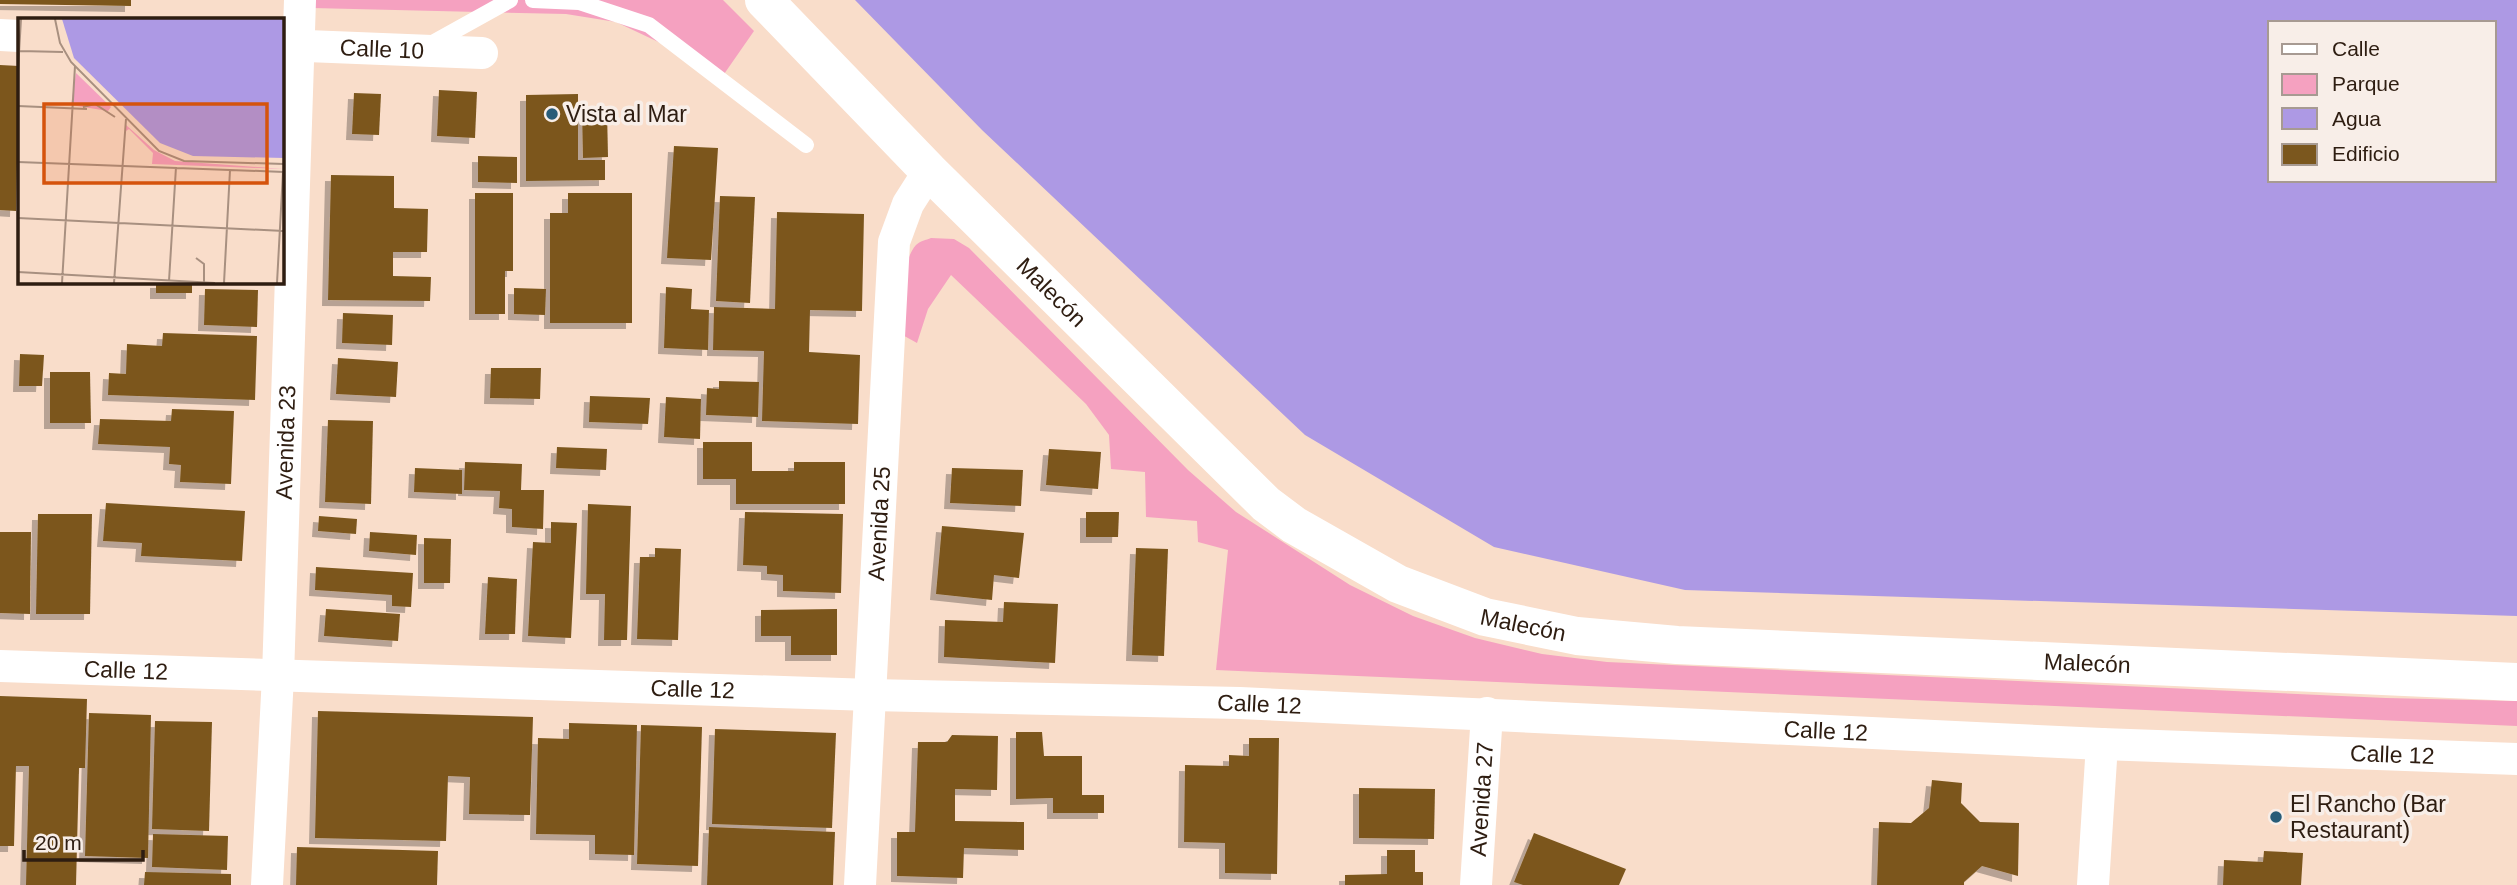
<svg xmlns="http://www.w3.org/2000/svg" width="2517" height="885" viewBox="0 0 2517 885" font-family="Helvetica,sans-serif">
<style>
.green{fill:#f5a1c0}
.water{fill:#ad99e4;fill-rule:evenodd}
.building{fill:#7b571e;filter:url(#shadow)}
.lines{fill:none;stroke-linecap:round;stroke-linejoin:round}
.lane{stroke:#fff;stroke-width:16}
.street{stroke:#fff;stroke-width:32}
.secondary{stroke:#fff;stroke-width:38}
.poi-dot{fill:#285c78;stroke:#f8eee8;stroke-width:2.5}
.labels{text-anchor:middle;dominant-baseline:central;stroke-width:7;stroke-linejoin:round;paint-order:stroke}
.street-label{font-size:23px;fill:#2e1d11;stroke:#f8eee8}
.poi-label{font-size:23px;fill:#2e1d11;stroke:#f8eee8;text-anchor:start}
.inset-road{fill:none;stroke:#a89080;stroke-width:2}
.view{fill:#d5530c;fill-opacity:0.15;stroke:#d5530c;stroke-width:3.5}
.inset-edge{fill:none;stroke:#2e1d11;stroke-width:3.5}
</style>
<defs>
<filter id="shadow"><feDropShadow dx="-6" dy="6" stdDeviation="0" flood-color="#0004"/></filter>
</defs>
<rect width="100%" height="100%" fill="#f9ddca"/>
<g class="green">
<path d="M313,0H723L754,31L722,77L669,47L616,22L566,14L312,8Z"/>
<path d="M931,238L954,239L969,248L1188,470L1236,512L1350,585L1413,616L1475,638L1542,654L1607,662L2386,698L2517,701V726L1216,670L1228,550L1198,542L1197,521L1146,517L1145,472L1111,469L1109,435L1086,404L951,275L928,309L917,343L899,333C901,310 900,263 916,245C920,241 926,240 931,238Z"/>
</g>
<path class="water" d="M855,0H2517V616L1685,590L1494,547L1305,435L982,130ZM2270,23H2494V180H2270Z"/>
<g class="building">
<path d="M0,0H131V6L0,4Z"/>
<path d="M0,65L19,66L16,211L0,210Z"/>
<path d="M439,90L477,92L475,138L437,136Z"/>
<path d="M354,93L381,94L379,135L352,134Z"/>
<path d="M578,94V160H605V180L526,181V95Z"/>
<path d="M582,110H607L608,157L583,158Z"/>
<path d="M674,146L718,148L711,260L667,258Z"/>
<path d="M478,156L517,157V183L478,182Z"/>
<path d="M331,175L394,176V208L428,209L427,252H393V276L431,277L430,301L328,300Z"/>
<path d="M475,193H513V271H505V314H475Z"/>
<path d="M568,193H632V323H550V213H568Z"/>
<path d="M720,196L755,197L750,303L716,301Z"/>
<path d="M777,212L864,214L862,311L810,310L809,352L860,355L858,424L762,421L764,351L713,350L714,307L775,309Z"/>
<rect x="156" y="282" width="36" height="11"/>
<path d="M666,287L692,289L691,309L709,310L708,350L664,348Z"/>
<path d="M514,288L546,289L545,315L514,314Z"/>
<path d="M205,289L258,290L257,327L204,325Z"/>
<path d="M343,313L393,315L392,345L342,343Z"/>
<path d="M163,333L257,336L255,400L108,395L109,373L126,374L127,344L162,346Z"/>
<path d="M20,354L44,355L42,386H19Z"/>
<path d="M338,358L398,362L396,397L336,394Z"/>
<path d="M491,368H541L540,399L490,398Z"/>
<path d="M50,372H90L91,423H50Z"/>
<path d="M719,381L759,382L758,417L706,415L707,388L719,389Z"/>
<path d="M590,396L650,398L648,424L589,422Z"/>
<path d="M666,397L701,399L700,439L664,437Z"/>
<path d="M172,409L234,411L231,484L180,482L181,465L169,464L170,447L98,444L100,419L171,421Z"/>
<path d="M328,420L373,421L371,504L325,502Z"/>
<path d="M703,442H752V471H794V462H845V504H736V479H703Z"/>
<path d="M557,447L607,449L606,470L556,468Z"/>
<path d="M1049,449L1101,452L1098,489L1046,485Z"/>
<path d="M465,462L522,464L521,490H544L543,529L512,527V509L499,508L500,491L464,490Z"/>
<path d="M415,468L462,470V494L414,492Z"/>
<path d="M952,468L1023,470L1021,506L950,503Z"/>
<path d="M106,503L245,511L242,561L141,556L142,543L103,541Z"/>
<path d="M588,504L631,506L627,640H604L605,594H586Z"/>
<path d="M745,512L843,514L841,593L783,591V575L767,574V566L743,565Z"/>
<path d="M1086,512H1119L1118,537H1086Z"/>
<path d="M38,514H92L90,614H36Z"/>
<path d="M319,516L357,519L356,534L318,531Z"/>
<path d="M551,522L577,523L571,638L528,636L533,542L551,543Z"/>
<path d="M942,526L1024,533L1019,578L994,575L992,600L936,594Z"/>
<path d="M0,532H31L30,614L0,613Z"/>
<path d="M370,532L417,535L416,555L369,551Z"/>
<path d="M424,538L451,539L450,583H424Z"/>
<path d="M655,548L681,549L678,640L637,639L640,557H655Z"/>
<path d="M1136,548L1168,549L1164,656L1132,655Z"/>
<path d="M316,567L413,573L411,607L392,606V595L315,590Z"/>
<path d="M488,577L517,579L515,634H485Z"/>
<path d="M1004,602L1058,604L1055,663L944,657L945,620L1003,622Z"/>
<path d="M326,609L400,614L398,641L324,636Z"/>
<path d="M837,609V655H791V636H761V610Z"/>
<path d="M0,696L87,699L85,768H79L76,885H26L29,766H16L14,846H0Z"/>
<path d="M318,711L533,717L530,815L469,814L470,777L448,776L446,841L315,838Z"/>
<path d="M89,713L151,715L148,858L85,856Z"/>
<path d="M155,721L212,722L209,831L152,829Z"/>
<path d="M569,723L637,725L634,855L595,854V835L536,834L538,738L569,739Z"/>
<path d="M641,725L702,727L698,866L637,864Z"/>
<path d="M715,729L836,733L832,828L712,824Z"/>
<path d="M1016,732H1042L1044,756H1082V795H1104V813H1053V798L1016,799Z"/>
<path d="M952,735L998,736L997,790L955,789V821L1024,822V850L964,848L963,878L897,876V832H915L918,742H947Z"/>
<path d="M1249,738H1279L1277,874L1225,873V843L1184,842L1185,765L1229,766V755L1249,756Z"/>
<path d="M1932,780L1962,783L1961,803L1980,822L2019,823L2018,876L1982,866L1964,882V885H1877L1879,822L1911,823L1929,808Z"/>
<path d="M1359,788L1435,789L1434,839L1359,838Z"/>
<path d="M709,827L835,832L833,885H707Z"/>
<path d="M1534,833L1626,869L1619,885H1523L1514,882Z"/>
<path d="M153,834L228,836L227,870L152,867Z"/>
<path d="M297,847L438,851L437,885H296Z"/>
<path d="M1387,850H1415V872H1423V885H1345V875L1387,874Z"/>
<path d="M2264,851L2303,853L2301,885H2223L2224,860L2263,862Z"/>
<path d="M145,872L231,874V885H144Z"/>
</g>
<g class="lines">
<g class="lane">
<path d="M533,0L579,2L649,25L806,145"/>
<path d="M429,45L510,0"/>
</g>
<g class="street">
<path d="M0,35L19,36"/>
<path id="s1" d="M282,45L482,53"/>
<path id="s2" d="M0,666L871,695L1240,703L2102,744L2517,759"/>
<path id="s3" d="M267,885L278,676L300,0"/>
<path id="s4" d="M860,885L894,242L908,204L929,171"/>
<path id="s5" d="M1476,885L1487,713"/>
<path d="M2093,885L2102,744"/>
</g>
<path class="secondary" id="s6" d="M764,0L929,171L1266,504L1294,525L1398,584L1485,617L1577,636L1677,645L2517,682"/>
</g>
<g class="poi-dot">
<circle cx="552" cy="114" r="7"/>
<circle cx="2276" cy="817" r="7"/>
</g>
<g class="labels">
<g class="street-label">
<text stroke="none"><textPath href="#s1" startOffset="100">Calle 10</textPath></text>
<text stroke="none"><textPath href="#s6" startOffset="410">Malecón</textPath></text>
<text stroke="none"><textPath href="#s3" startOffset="443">Avenida 23</textPath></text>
<text stroke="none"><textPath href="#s4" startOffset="362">Avenida 25</textPath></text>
<text stroke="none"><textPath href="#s6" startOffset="998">Malecón</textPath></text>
<text stroke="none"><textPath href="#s6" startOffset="1564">Malecón</textPath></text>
<text stroke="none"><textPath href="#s2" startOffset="126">Calle 12</textPath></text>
<text stroke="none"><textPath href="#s2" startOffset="693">Calle 12</textPath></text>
<text stroke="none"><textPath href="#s2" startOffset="1260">Calle 12</textPath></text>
<text stroke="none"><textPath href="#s2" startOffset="1827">Calle 12</textPath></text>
<text stroke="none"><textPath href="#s2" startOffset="2394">Calle 12</textPath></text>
<text stroke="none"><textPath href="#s5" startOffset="86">Avenida 27</textPath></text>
</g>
<g class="poi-label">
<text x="566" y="114">Vista al Mar</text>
<text x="2290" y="804">El Rancho (Bar<tspan x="2290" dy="26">Restaurant)</tspan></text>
</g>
</g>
<g transform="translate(18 18)">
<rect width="266" height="266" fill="#f9ddca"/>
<path d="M58,55L93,89L90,93L53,87ZM108,107L136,132L157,143L266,151L134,146L135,135L111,111L108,113Z" fill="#f5a1c0"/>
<path d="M44,1H266V140L175,138L142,125L56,40Z" fill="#ad99e4"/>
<path class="inset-road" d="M37,1L42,25L53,44L141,133L166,143L266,146M2,33L45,34M0,52L3,1M0,88L69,91M65,89L77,86L97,99M0,144L266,154M0,200L266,213M178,240L186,246V265M0,254L197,265M151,263L158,149M44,265L57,48M96,265L108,101M206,265L212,152M259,265L265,154"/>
<path class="view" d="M26,86H249V165H26Z"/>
<rect width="266" height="266" class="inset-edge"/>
</g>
<rect x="2268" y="21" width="228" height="161" fill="#f8eee8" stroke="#a79a92" stroke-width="2"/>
<rect x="2282" y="44" width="35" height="10" fill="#ffffff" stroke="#a79a92" stroke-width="2"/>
<text x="2332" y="56" font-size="21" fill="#2e1d11">Calle</text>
<rect x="2282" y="74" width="35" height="21" fill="#f5a1c0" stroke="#a79a92" stroke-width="2"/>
<text x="2332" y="91" font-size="21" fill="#2e1d11">Parque</text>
<rect x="2282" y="108" width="35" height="21" fill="#ad99e4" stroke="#a79a92" stroke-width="2"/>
<text x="2332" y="126" font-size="21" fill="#2e1d11">Agua</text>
<rect x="2282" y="144" width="35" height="21" fill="#7b571e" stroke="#a79a92" stroke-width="2"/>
<text x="2332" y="161" font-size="21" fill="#2e1d11">Edificio</text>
<path d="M24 850v10h119v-10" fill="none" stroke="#2e1d11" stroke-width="3.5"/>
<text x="35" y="850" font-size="21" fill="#2e1d11" stroke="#f8eee8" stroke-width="5" paint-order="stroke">20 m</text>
</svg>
